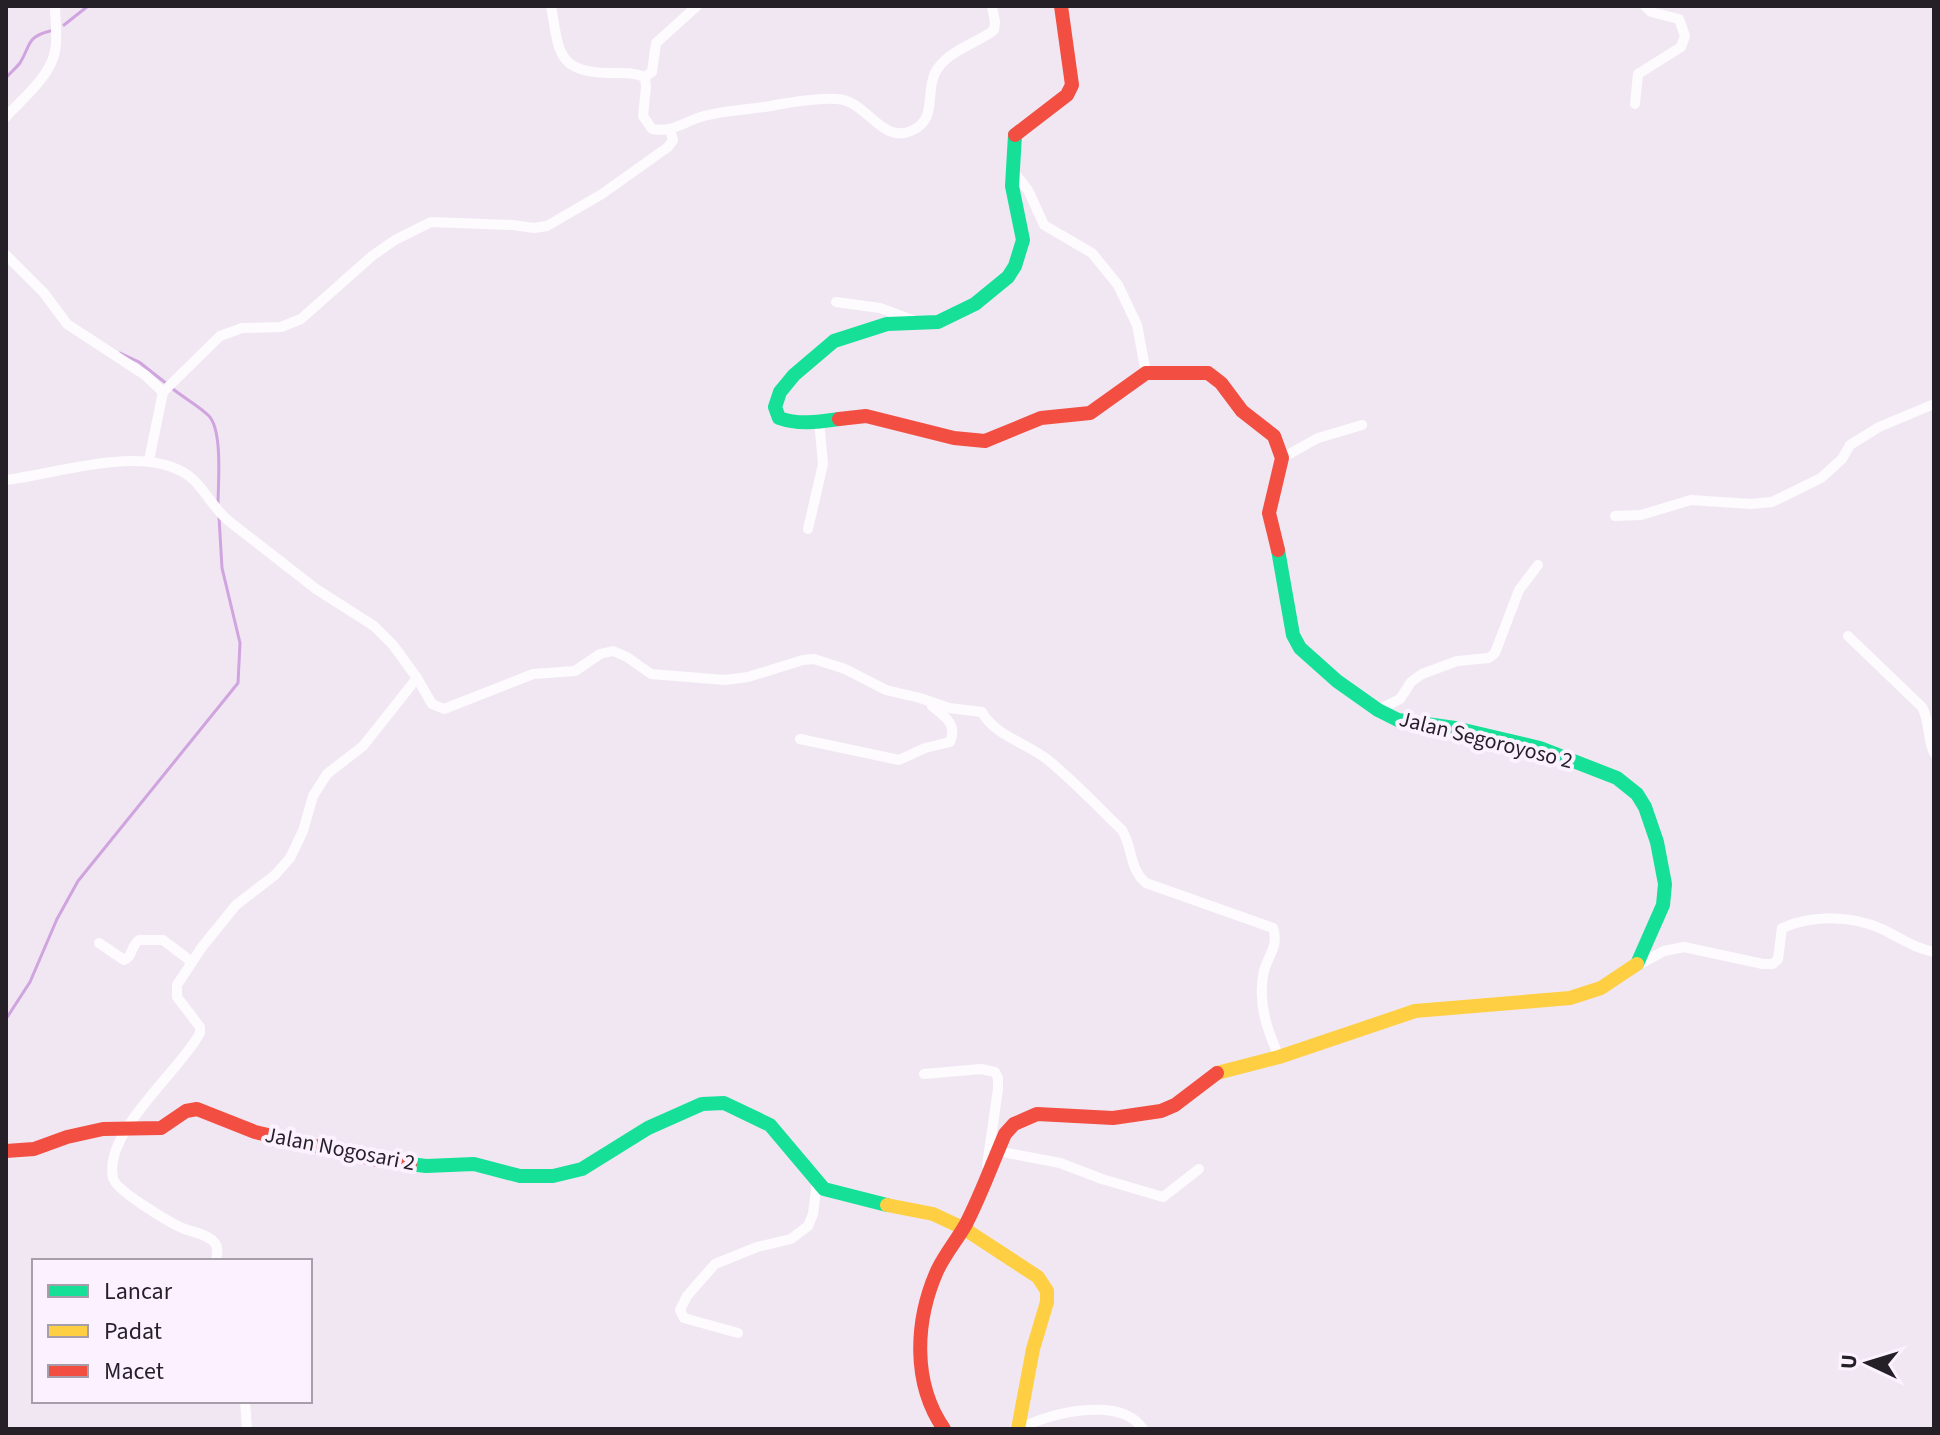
<svg xmlns="http://www.w3.org/2000/svg" width="1940" height="1435" viewBox="0 0 1940 1435" font-family="'Source Sans 3',sans-serif">
<style>
.lines{fill:none;stroke-linecap:round;stroke-linejoin:round}
.stream{stroke:#d0a4de;stroke-width:3}
.street{stroke:#fdfbfd;stroke-width:10}
.fast{stroke:#16e098;stroke-width:14}
.slow{stroke:#ffcf43;stroke-width:14}
.jam{stroke:#f24e42;stroke-width:14}
.labels{text-anchor:middle;dominant-baseline:central;stroke-width:8;stroke-linejoin:round;paint-order:stroke}
.street-label{font-size:22px;fill:#251f27;stroke:#fcf2ff}
</style>
<rect width="100%" height="100%" fill="#f0e7f3"/>
<g class="lines">
<g class="stream">
<path d="M64,25L88,6"/>
<path d="M6,78C10,73 16,68 20,63C31,45 26,37 50,31"/>
<path d="M120,353L139,362L167,384"/>
<path d="M173,389C184,398 199,406 209,416C223,431 218,485 218,505"/>
<path d="M6,1019L30,982L57,919L78,881L238,683L240,643L222,568L219,517"/>
</g>
<g class="street">
<path d="M551,6C559,48 555,72 607,73C621,73 632,72 645,77L646,87L643,116L652,129C673,133 685,121 704,116C723,111 744,110 764,107C788,103 813,98 837,99C866,100 881,144 911,131C938,120 925,93 935,73C946,51 976,44 994,30L995,22L992,6"/>
<path d="M645,77L652,72L656,43L697,6"/>
<path d="M1635,104L1638,74L1681,47L1685,36L1679,19L1651,12L1645,6"/>
<path d="M6,117C22,99 51,76 55,51C58,37 55,20 55,6"/>
<path d="M1013,171L1028,190L1044,225L1092,253L1118,285L1137,325L1146,373"/>
<path d="M6,255L44,293L67,324L145,375L163,392"/>
<path d="M836,302L880,308L915,321"/>
<path d="M1282,458L1318,438L1362,425"/>
<path d="M149,460L163,392L220,336L242,328L281,327L301,319L372,256L395,240L431,222L513,225L534,228L547,226L602,194L668,147L673,140L670,130"/>
<path d="M6,480C57,474 144,443 189,476C204,487 213,509 230,522L316,589L374,626L393,645L417,678L363,746L327,774L313,796L303,831L290,858L275,875L236,905L202,947L177,985V997L200,1027V1033C180,1071 103,1132 113,1178C115,1190 169,1222 182,1228C192,1232 208,1234 215,1243C219,1249 217,1254 216,1261"/>
<path d="M1615,516L1641,515L1691,500L1751,504L1772,502L1821,478L1842,459L1850,445L1879,427L1934,404"/>
<path d="M808,529L823,464L819,421"/>
<path d="M1848,636L1922,707C1930,721 1927,738 1934,753"/>
<path d="M417,678L432,704L444,709L533,674L575,671L600,654L613,651L627,657L651,674L725,680L748,677L803,660L814,659L845,669L886,690L920,698L949,708L982,712C995,736 1027,743 1048,760C1074,781 1098,807 1122,830C1133,848 1129,869 1146,883L1273,928C1280,948 1265,958 1263,976C1258,1006 1268,1031 1279,1057"/>
<path d="M1378,710L1400,699L1411,682L1422,674L1457,661L1489,658L1495,653L1519,590L1538,565"/>
<path d="M800,739L899,760L925,748L950,742C958,724 944,716 932,706"/>
<path d="M99,943L124,960C133,957 131,945 139,940H163L192,962"/>
<path d="M1638,965L1664,951L1684,947L1763,964H1773L1778,959L1782,928C1813,915 1851,915 1882,929C1900,938 1914,948 1934,952"/>
<path d="M924,1074L981,1069L995,1072L998,1078V1089L987,1166"/>
<path d="M997,1151L1060,1163L1102,1179L1163,1197L1199,1169"/>
<path d="M738,1333L684,1318L680,1310L687,1296L715,1264L757,1247L791,1239L808,1226L813,1214L817,1182"/>
<path d="M245,1401L247,1429"/>
<path d="M1019,1429C1048,1413 1121,1395 1143,1429"/>
</g>
<g class="fast">
<path d="M839,419C818,422 799,425 779,418L775,407L780,392L794,375L834,341L887,324L938,322L975,304L1008,277L1015,266L1023,240L1012,186L1015,135"/>
<path d="M1278,550L1293,635L1300,648L1337,681L1378,710L1398,720L1455,728L1540,748L1617,778L1637,794L1645,807L1657,842L1665,884L1663,905L1637,964"/>
<path d="M410,1164L426,1166L474,1164L520,1176H553L582,1169L648,1128L702,1104L724,1103L770,1125L824,1189L887,1205"/>
</g>
<g class="slow">
<path d="M1217,1073L1279,1057L1415,1011L1570,998L1601,988L1637,964"/>
<path d="M887,1205L933,1214L963,1228L1038,1277L1047,1291V1302L1033,1349L1018,1429"/>
</g>
<g class="jam">
<path d="M1015,135L1067,95L1072,85L1061,6"/>
<path d="M839,419L866,416L954,438L985,441L1041,418L1090,413L1146,373H1208L1221,383L1242,411L1274,436L1282,458L1269,513L1278,550"/>
<path d="M6,1151L34,1149L67,1137L103,1129L161,1128L186,1111L197,1109L255,1132L373,1159L410,1164"/>
<path d="M944,1429C912,1383 915,1321 937,1271C945,1254 957,1240 966,1224C981,1195 992,1164 1005,1134L1014,1124L1037,1114L1113,1118L1161,1111L1175,1105L1217,1073"/>
</g>
</g>
<g class="labels">
<g class="street-label">
<text transform="translate(1486 740) rotate(14)">Jalan Segoroyoso 2</text>
<text transform="translate(340 1149) rotate(11)">Jalan Nogosari 2</text>
</g>
</g>
<rect width="1940" height="1435" fill="none" stroke="#251f27" stroke-width="16"/>
<rect x="32" y="1259" width="280" height="144" fill="#fcf2ff" stroke="#a69ea9" stroke-width="2"/>
<rect x="48" y="1285" width="40" height="12" fill="#16e098" stroke="#a69ea9" stroke-width="2"/>
<text x="104" y="1299" font-size="24" fill="#251f27">Lancar</text>
<rect x="48" y="1325" width="40" height="12" fill="#ffcf43" stroke="#a69ea9" stroke-width="2"/>
<text x="104" y="1339" font-size="24" fill="#251f27">Padat</text>
<rect x="48" y="1365" width="40" height="12" fill="#f24e42" stroke="#a69ea9" stroke-width="2"/>
<text x="104" y="1379" font-size="24" fill="#251f27">Macet</text>
<g transform="translate(1868 1363) rotate(274)" stroke="#fcf2ff" stroke-width="6" paint-order="stroke">
<path d="M0-6L14 30L0 20L-14 30Z" fill="#251f27"/>
<text y="-12" font-size="22" font-weight="bold" text-anchor="middle" fill="#251f27">U</text>
</g>
</svg>
